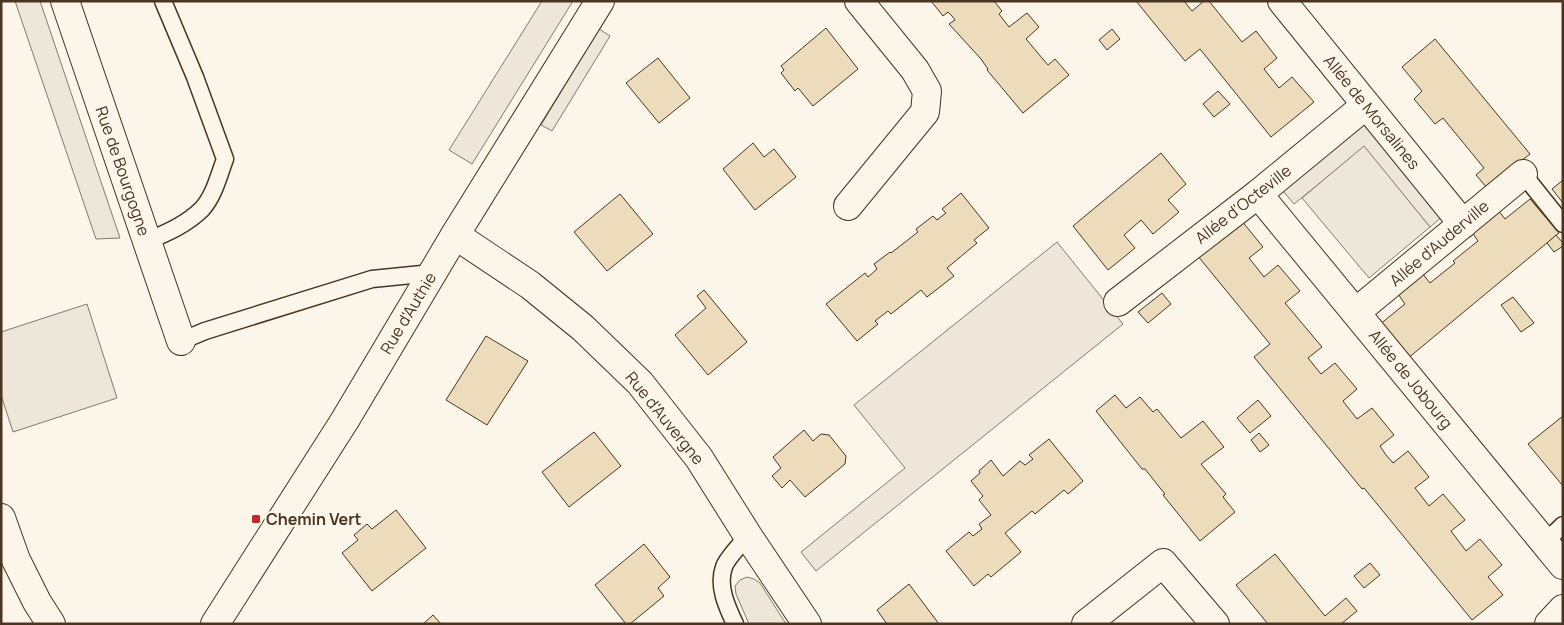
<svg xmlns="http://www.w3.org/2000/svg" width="1564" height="625" viewBox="0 0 1564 625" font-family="Manrope,sans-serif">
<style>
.green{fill:#ede6d9;stroke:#887966}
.parking{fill:#ede7d9;stroke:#887966}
.building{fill:#ecdcbc;stroke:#4a3520}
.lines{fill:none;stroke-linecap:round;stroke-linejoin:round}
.lane-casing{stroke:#4a3520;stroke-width:19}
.street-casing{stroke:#4a3520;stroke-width:30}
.secondary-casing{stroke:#4a3520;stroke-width:30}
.lane{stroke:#fbf6e9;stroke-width:16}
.street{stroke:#fbf6e9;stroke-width:28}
.secondary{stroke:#fbf6e9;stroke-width:28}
.poi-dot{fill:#c62828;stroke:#fbf6e9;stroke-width:2}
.labels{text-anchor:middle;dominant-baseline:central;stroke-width:4;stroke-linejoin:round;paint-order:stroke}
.street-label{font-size:16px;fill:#4a3520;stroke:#fbf6e9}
.poi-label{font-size:16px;font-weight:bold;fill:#4a3520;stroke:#fbf6e9;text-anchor:start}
</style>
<rect width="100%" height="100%" fill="#fbf6e9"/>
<g class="green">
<path d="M542,1H573L472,164L449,150Z"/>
<path d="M1366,122L1443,216L1430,227L1364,147L1294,204L1283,191Z"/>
<path d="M1057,242L1123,324L816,571L801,552L905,468L854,405Z"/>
<path d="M747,577L754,579L760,583L786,624H749L736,594L735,586L740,580Z"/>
</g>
<g class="parking">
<path d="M15,1H40L120,238L96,239Z"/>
<path d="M599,29L610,36L552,131L541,125Z"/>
<path d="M1364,146L1430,227L1369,278L1302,198Z"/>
<path d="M87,304L117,398L13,432L1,395V332Z"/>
</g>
<g class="building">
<path d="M931,1H994L1002,11L999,14L1009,27L1027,13L1039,27L1026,39L1048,65L1055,59L1069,75L1023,113L987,70L988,69L981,59L949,24L955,20L952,16L948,12L943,16Z"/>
<path d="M1136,1H1184L1192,11L1204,1H1209L1242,42L1256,31L1277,58L1264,69L1279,88L1292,77L1314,102L1271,137L1200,49L1185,61Z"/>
<path d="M826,28L858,69L813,106L798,88L795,91L781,73L784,70L781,66Z"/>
<path d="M1112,29L1120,39L1107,50L1099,40Z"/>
<path d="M1435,39L1530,154L1487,188L1476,175L1484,168L1443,118L1435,124L1414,99L1422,91L1402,67Z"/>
<path d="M658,58L690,98L659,123L626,83Z"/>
<path d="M1218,91L1230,104L1214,117L1203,104Z"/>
<path d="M753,143L764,157L774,149L796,177L755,210L723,169Z"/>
<path d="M1161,153L1186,184L1168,200L1179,212L1153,234L1141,220L1124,235L1135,248L1108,270L1073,226Z"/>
<path d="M1563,180V203L1552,189Z"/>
<path d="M961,193L989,228L974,240L977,243L947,268L954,276L927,297L921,290L891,314L888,311L875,321L878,324L857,341L826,304L865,273L868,277L877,269L874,264L890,252L891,253L918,232L916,229L933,216L937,220L946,213L942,209Z"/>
<path d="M620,194L653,234L607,271L574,232Z"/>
<path d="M1530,199L1559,233L1407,359L1379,325L1405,304L1398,294L1422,273L1430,283L1455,263L1453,261L1478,241L1472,232L1498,210L1505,219Z"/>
<path d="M1241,220L1263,247L1249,258L1257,268L1264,277L1278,265L1300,291L1285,303L1322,347L1308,358L1321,374L1335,363L1357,389L1343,401L1357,419L1372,408L1394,435L1380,446L1386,455L1393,463L1408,451L1429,477L1415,488L1429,506L1443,494L1465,520L1451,531L1466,551L1480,539L1502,565L1488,577L1503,595L1472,620L1364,488L1362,489L1254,357L1270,344L1197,255Z"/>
<path d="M1556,235L1563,243V246L1554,252L1547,243Z"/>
<path d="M704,290L747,342L708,375L675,335L706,308L697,296Z"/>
<path d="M1162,293L1171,304L1148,323L1138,312Z"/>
<path d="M1513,297L1534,323L1521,332L1501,305Z"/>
<path d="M486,336L528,361L487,425L446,400Z"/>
<path d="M1115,395L1126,408L1140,397L1153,412L1157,409L1181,438L1203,421L1224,447L1201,464L1226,494L1223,497L1235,512L1200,541L1163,495L1165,494L1160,488L1145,469H1142L1096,411Z"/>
<path d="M1258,400L1271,416L1250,433L1237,418Z"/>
<path d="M1563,416V486L1528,444Z"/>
<path d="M804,430L813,441L821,434L829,435L846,456L845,464L805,497L790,480L782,488L772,476L781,468L773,457Z"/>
<path d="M594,432L621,466L569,507L542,472Z"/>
<path d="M1259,433L1269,445L1260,452L1251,440Z"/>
<path d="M1049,439L1083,481L1068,494L1064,490L1035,514L1032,511L1005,533L1021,552L991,577L988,574L974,586L946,551L969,532L973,536L982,529L979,524L991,515L979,500L983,496L971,481L980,473L979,471L991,460L1003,476L1020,461L1025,465L1033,459L1029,455Z"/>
<path d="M396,510L426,548L372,591L342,553L358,540L354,535L367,524L372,529Z"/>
<path d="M644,544L670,577L658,588L664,596L630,624H626L595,585Z"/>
<path d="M1275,554L1325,616L1346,598L1357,611L1341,624H1268L1236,585Z"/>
<path d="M1370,563L1380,575L1364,588L1354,576Z"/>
<path d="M909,584L939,624H887L877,610Z"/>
<path d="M433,615L441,624H423Z"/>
</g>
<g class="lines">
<g class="lane-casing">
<g id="lane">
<path d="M1523,174L1563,224"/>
<path d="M147,241C167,233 187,224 202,209C214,196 219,175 225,159L195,77L163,1"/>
<path d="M181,341L205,331L372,279L432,273"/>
<path d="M1544,543L1563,525"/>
<path d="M735,624C727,607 717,586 724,567C727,558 741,544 748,536"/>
</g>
</g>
<g class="street-casing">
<g id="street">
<path d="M65,1L181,341"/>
<path d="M1282,1L1463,224"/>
<path d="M1258,194L1563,565"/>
<path d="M848,206L925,112L927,91L915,70L859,1"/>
<path d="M455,235L530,285L583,328L640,383L699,458L748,536L807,624"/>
<path d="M1118,302L1258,194L1366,105"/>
<path d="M1356,312L1523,174"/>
<path d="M1086,624L1163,563L1215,624"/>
<path d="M1549,624L1563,609"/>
</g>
</g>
<g class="secondary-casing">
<g id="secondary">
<path d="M1,518L16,560L37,602L51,624"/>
<path d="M215,624L345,420L455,235L600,1"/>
</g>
</g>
<use href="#lane" class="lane"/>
<use href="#street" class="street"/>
<use href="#secondary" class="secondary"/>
</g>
<rect class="poi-dot" x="251" y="514" width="10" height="10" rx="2.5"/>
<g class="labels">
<g class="street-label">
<text transform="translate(1372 112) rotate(51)">Allée de Morsalines</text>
<text transform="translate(123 171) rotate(71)">Rue de Bourgogne</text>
<text transform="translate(1243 204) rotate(-38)">Allée d'Octeville</text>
<text transform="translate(1439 243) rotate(-40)">Allée d'Auderville</text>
<text transform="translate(408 313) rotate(-59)">Rue d'Authie</text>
<text transform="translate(1411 379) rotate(51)">Allée de Jobourg</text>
<text transform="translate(665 418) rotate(51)">Rue d'Auvergne</text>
</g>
<g class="poi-label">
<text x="266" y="519">Chemin Vert</text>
</g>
</g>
<rect width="1564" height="625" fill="none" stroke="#4a3520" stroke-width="5"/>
</svg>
